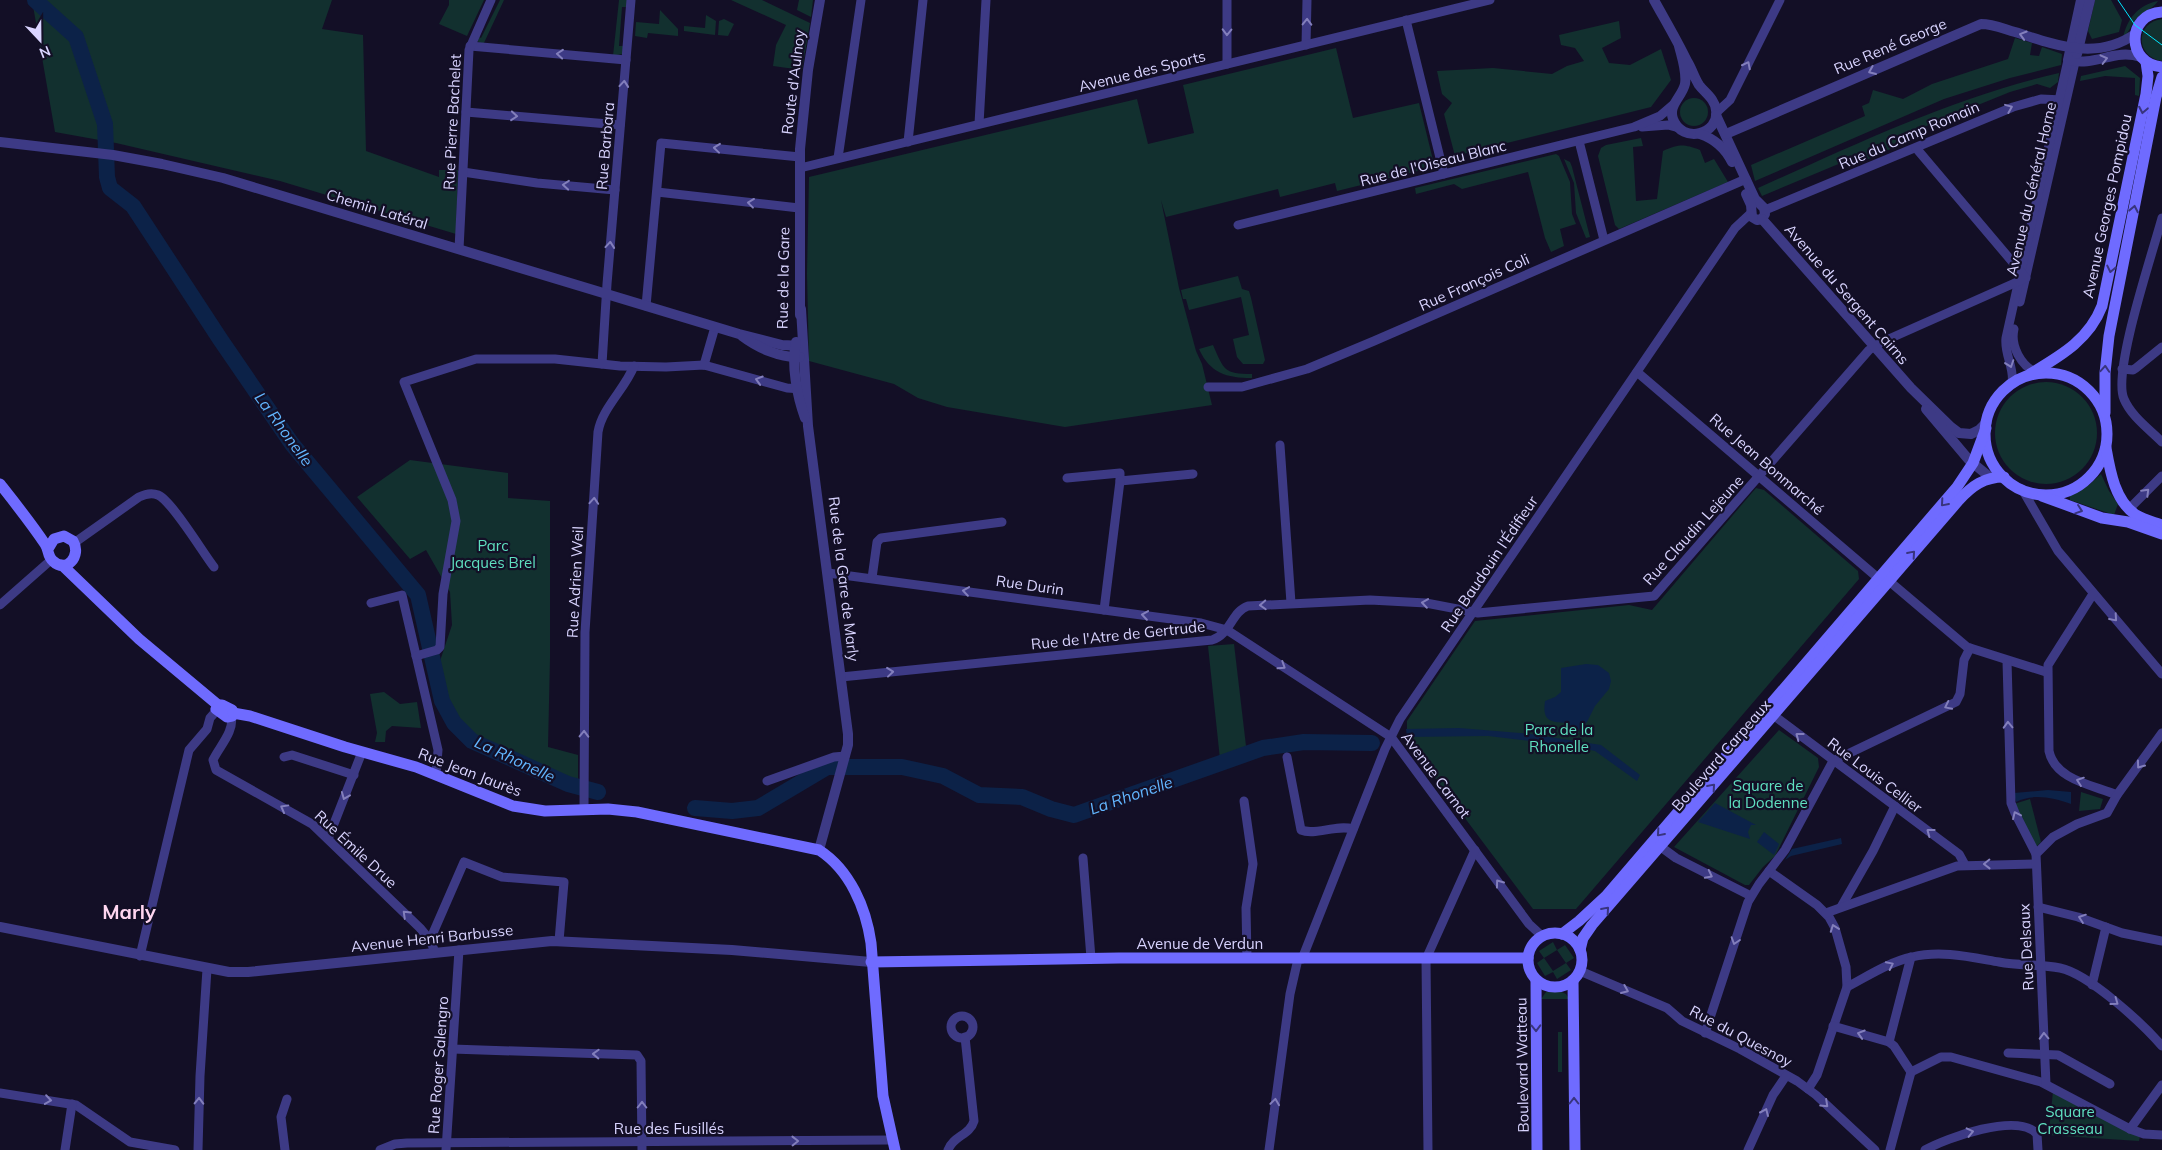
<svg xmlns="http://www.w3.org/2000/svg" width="2162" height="1150" viewBox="0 0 2162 1150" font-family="Mulish,sans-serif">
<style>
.green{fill:#12302f;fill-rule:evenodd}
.water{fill:#0c2248}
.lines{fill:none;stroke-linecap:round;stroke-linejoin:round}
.river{stroke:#0c2248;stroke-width:16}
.minor{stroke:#3d3a85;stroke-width:9}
.tertiary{stroke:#3d3a85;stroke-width:10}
.secondary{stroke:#6f6bff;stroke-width:11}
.tram{stroke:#00e5ff;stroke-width:1}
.oneway{stroke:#837fbc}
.oneway2{stroke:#38347d}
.labels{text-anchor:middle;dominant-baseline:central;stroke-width:4.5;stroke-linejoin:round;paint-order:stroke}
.street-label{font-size:15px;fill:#d9d4ff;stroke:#130f26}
.park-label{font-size:15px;fill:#5fe0c0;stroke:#130f26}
.water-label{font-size:16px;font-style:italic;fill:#62b6ff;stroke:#130f26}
.district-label{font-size:20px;font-weight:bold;fill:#ffd6f0;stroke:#130f26}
</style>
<rect width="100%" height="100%" fill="#130f26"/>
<g class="green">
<path d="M32,0H332L322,29L363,35L366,151L439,177V170H458L456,234L280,181L116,143L55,132Z"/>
<path d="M449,0H484L467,36L439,24L449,5Z"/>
<path d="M500,0H504L483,45L476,40L477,36L481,38Z"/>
<path d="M619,0H628L627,7H622L619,46H624L622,54L613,56Z"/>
<path d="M731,0H762L810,23L802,70L773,66L776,45L786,25Z"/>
<path d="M799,0H813L811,17L797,10Z"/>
<path d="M2095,0H2111L2122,20L2119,32L2092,39L2088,31Z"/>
<path d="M2158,1C2153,9 2144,11 2138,17C2131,23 2130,32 2123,38C2127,19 2138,5 2158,1Z"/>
<path d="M660,10L678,29V36L648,33L647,38L635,36L636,22L659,24Z"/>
<path d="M706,15L716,21L715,35L684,31V26L705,28Z"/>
<path d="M724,19L734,24L728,36L718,35L719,21Z"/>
<path d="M2162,19V61C2135,57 2135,22 2162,19Z"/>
<path d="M1619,21L1621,38L1602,48L1609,63L1630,65L1661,49L1671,80L1651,107L1455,156L1444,114L1452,103L1442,94L1437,71L1493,68L1552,74L1567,66L1584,61L1575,48L1561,45L1559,35Z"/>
<path d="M2015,38L2032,43L2030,55L2039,56L2042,47L2062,54L2061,65L2010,78L1944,99L1755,181L1751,165L1865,116L1862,106L1869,103L1873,90L1903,99L1932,84L2008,59Z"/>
<path d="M1336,48L1353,118L1419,103L1433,160L1426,169L1337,191L1335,183L1280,197L1278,189L1166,217L1161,200L1179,288L1196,351L1202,364L1212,405L1065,427L947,407L918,398L894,384L809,361L807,274L809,177L1137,99L1148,144L1194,133L1183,85Z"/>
<path d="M2125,66L2140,78L2139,96L2135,95V78L2105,76L2080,81L2081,76Z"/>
<path d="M2059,73L2058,82L2050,88L2037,84L2010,92L1899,137V145L1866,160L1860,155L1762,196L1758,188C1856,144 1954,97 2059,73Z"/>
<circle cx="1694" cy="112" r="14"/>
<path d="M1641,138L1643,146L1633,147L1636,201L1657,199L1663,151C1680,144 1683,144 1700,150L1705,163L1714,159L1728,182L1619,229L1615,225L1598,156L1601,148L1606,145Z"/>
<path d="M1556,154L1559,156L1570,182L1572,214L1576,224L1560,229L1564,246L1551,252L1545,238L1528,172L1462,189L1454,184L1416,194L1415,188Z"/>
<path d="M1564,159L1570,162L1572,167L1590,237L1586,238L1576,213L1574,183Z"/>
<path d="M1238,276L1242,289L1249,291L1251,298L1265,360L1263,364H1243L1237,357L1233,339L1249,335L1241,297L1189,310L1186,299H1183L1181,290Z"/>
<path d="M1213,345C1224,370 1224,374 1252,374V378C1226,378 1210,373 1199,349Z"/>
<circle cx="2046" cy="433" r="51"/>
<path d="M410,460L508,473V498L550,501V658L548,747L578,755V782L478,738L460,723L448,702L440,661L452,625L450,592L426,550L410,559L357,497Z"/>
<path d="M2101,474L2109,491L2118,504L2114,515L2070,500V496L2089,485Z"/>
<path d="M1756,488L1764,490L1858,571L1859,579L1576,909H1533L1411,746L1407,737V721L1475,621L1629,605L1652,610Z"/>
<path d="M1234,644L1246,746L1220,759L1208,646Z"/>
<path d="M384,692L400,704L417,702L421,728L392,726L386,731L385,742H375L377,733L370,694Z"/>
<path d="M1779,730L1818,758L1819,767L1775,856L1763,867L1749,885H1745L1674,847Z"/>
<path d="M2081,792L2103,799L2100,809L2079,811Z"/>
<path d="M2030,799L2041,842L2035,848L2014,804Z"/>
<path d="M1553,942L1557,950L1565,945L1574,958L1566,963L1571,970L1557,979L1553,972L1545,976L1537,963L1544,958L1539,951ZM1557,950L1566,963L1553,971L1544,958Z"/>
<path d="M1559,991L1566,994L1569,999H1541L1546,992Z"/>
<rect x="1558" y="1032" width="4" height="40"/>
<path d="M2053,1091L2140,1136L2139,1141L2046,1135L2049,1131Z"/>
</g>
<g class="water">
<path d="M1586,664L1598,665L1609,673L1611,681L1609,689L1595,706L1587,722L1575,733L1567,723C1550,722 1542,721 1545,701L1555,697L1561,692V668Z"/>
<path d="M1459,728L1531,734L1601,745L1640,775L1637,781L1595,751L1572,746L1488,736L1407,737L1406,729Z"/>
<path d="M2048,790L2071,792V804C2053,798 2034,793 2016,802L2014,793Z"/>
<path d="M1715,803L1756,825H1751L1748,832L1750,839L1698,822Z"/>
<path d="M1764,832L1779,844L1774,855L1757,842Z"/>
<path d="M1841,838L1842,844L1791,856L1785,860L1792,849Z"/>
</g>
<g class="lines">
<g class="river">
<path d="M35,0L76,37L105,124L107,177L110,188L133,206L220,339L292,444L418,595L442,701L454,723L472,741L568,784L598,792"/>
<path d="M695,808L732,811L758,808L827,767H902L943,776L979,795L1022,797L1051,809L1074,815L1263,748L1304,742L1372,743"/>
</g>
<g class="minor">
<path d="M1406,20L1444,174"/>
<path d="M1306,45L1307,0"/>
<path d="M470,46L626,60"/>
<path d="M1227,64V0"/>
<path d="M466,112L620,125"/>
<path d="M1717,112L1730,100L1780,0"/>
<path d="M979,124L986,0"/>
<path d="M1642,127L1668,125L1679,128"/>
<path d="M1579,141L1604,240"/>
<path d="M908,142L923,0"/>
<path d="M838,158L861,0"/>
<path d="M800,168L1490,0"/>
<path d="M463,172L537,183L615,190"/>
<path d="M657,192L799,208"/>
<path d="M1765,210L2013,107L2041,99L2063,100"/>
<path d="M2162,218C2153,252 2112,372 2124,399C2131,416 2149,429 2162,442"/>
<path d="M1238,225L1634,127L1660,116L1674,104"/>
<path d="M459,249L469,50L491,0"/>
<path d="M2020,302L2075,62"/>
<path d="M646,306L661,143L800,157"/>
<path d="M2014,329C2010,346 2021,366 2037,373"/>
<path d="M602,364L607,284L631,0"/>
<path d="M704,365L715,327"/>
<path d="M2122,369L2133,370L2136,368L2162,347"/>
<path d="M1637,372L1878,578L1889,581L1967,647L2046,672"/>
<path d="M2012,384C2015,368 2004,355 2006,338L2068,60"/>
<path d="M1208,387H1242L1307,369L1374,341L1746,179"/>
<path d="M1280,445L1291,603"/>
<path d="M1067,478L1120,473V481L1193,474"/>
<path d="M2022,489L2058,551L2162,674"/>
<path d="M2129,509L2162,476"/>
<path d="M74,543L139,497C145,494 151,492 158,495C172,501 203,553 214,567"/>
<path d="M828,573L1201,623L1227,630L1391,737L1529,924L1542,936"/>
<path d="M872,578L877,542L881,538L1002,522"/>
<path d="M2093,594L2048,665L2049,751C2055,780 2093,785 2117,795"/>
<path d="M371,603L402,595L438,750L436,774"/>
<path d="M0,605L51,560"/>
<path d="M1104,610L1120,481"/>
<path d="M416,656L437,650L440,647L443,594L456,521L452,500L404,382L476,359H555L620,366L666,367L704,365L787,388L803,389"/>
<path d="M2007,661L2011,803L2015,813L2036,854"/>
<path d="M841,677L1212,640C1230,635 1232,611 1248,606L1370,600L1426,603L1478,613L1654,596L1869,350L1882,342L2026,278L1916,148"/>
<path d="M1769,712L1959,854L1965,865"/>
<path d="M231,716C235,731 219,747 213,760L216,770L312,824L420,928L430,940L435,952"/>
<path d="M284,757L292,755L354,775"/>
<path d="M1287,757L1301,830C1315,836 1336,824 1353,829"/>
<path d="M767,781L834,757L845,756"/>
<path d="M1244,801L1253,864L1246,908L1247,958"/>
<path d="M584,809L585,632L598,432C602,408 625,389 634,366"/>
<path d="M328,839L362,752"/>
<path d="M1661,847L1676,858L1751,896"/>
<path d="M1083,858L1091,958"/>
<path d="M1769,871L1817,905L1829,917L1835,928L1846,967L1847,987L1817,1075L1808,1089"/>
<path d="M1841,907L1873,851L1895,806"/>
<path d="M2038,907L2078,917L2122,933L2162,941"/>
<path d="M1826,913L1957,866L2036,864"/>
<path d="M430,940L464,862L502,877L564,882L559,941"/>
<path d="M140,956L189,750L207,729L210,718L217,710"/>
<path d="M1302,959L1385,749L1400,719L1735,228L1750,214"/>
<path d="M1580,971L1667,1008L1682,1021L1740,1049L1797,1081L1816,1095L1875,1150"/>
<path d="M2092,985L2106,927"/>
<path d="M1847,987C1868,976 1889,962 1912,957C1941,950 1970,957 1999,962C2019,966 2040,964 2060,968C2089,974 2142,1023 2162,1046"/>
<circle cx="962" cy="1027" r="11"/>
<path d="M1833,1026L1889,1042L1894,1046L1911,1072"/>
<path d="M1705,1033L1748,902L1759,884L1785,850L1833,761L1956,702L1960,694L1964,660L1970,648"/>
<path d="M1889,1042L1911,957"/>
<path d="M452,1049L637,1055L641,1061L642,1150"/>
<path d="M2008,1053L2058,1055L2110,1084"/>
<path d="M1911,1072L1941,1057H1951L2041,1082L2130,1129L2144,1134L2162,1135"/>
<path d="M2046,1084L2036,854L2053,837L2077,824L2107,813L2117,795L2162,733"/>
<path d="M0,1093L76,1105L130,1142L175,1150"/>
<path d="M2130,1129L2162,1085"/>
<path d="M65,1150L72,1104"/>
<path d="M198,1150L200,1076L207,969"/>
<path d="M285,1150L281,1117L287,1099"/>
<path d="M380,1150L395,1144L407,1143L892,1140"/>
<path d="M446,1150L459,950"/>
<path d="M948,1150C953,1136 970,1135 974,1121L965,1037"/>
<path d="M1269,1150L1290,994L1298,959"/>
<path d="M1428,1150L1426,959L1475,850"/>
<path d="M1748,1150L1773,1095L1786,1076"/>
<path d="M1890,1150L1911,1072"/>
<path d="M1925,1150C1946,1138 2018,1112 2037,1134L2038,1150"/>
</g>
<g class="tertiary">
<path d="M1654,0C1665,20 1677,40 1687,61C1692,69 1694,77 1699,85C1705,93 1715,99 1716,110C1720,135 1682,144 1673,119C1668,105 1682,97 1685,84C1687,72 1682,58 1679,46"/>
<path d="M2081,0L2068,60C2096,67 2114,48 2141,57"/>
<path d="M2077,54L2090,0"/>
<path d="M1716,115L1755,199L1764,208L1765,214L1762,219"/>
<path d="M1700,134C1715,139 1725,148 1732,162"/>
<path d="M1726,134L1981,24C1993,24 2004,29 2015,32C2055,45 2097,61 2135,34"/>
<path d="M0,142L113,155L162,164L223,178L739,334L782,345L803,346"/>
<path d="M1746,194L1751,205L1752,217L1757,220L1762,219"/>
<path d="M1762,219L1911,388L1951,427L1959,433L1971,434L1979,430L1987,422"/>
<path d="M801,309L808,426L848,734V745L819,850"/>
<path d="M800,315V149L808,70L820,0"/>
<path d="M742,336C758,348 780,358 800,357"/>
<path d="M796,342C791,365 797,396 805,418"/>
<path d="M1926,409L1969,460L1991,478"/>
<path d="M0,927L229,972H248L552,941L732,950L871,962"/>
</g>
<g class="secondary">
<path d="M2162,12C2126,14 2126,64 2162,67"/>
<circle cx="2046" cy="434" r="61"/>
<path d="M2030,374C2060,356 2089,340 2102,306L2146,94L2148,76L2146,62"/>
<path d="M2105,413V373L2109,336L2156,97L2162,77"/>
<path d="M2106,448C2110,471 2115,501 2136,515C2144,520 2154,522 2162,525"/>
<path d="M0,484C15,503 31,523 45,544C49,549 47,556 53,561C66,574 82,556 73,541L64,536L54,539L48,549"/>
<path d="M2042,496L2102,518L2128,522L2162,534"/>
<path d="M62,565L139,639L218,705"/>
<path d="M218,705H222L232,710V716L227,717L216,709Z"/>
<path d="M233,713L250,716L345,747L416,767L513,806L545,811L608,809L637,812L819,850C850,870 866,908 871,943L883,1096L895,1150"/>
<circle cx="1555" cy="960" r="27"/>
<path d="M1562,934L1579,921L1606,896L1957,487L1973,463L1986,428"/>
<path d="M1580,950L1583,938L1592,925L1959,500C1972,486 1984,477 2004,477"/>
<path d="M871,962L1119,958H1528"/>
<path d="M1536,980L1537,1150"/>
<path d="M1573,980L1575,1150"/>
</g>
<path class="tram" d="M2118,0L2135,25L2162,45"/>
</g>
<defs><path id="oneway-chevron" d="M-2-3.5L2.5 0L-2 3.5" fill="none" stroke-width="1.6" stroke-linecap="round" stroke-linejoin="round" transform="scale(1.25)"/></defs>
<g class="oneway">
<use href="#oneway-chevron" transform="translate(1307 22) rotate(-89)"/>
<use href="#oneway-chevron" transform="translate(1227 32) rotate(91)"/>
<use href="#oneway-chevron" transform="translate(2023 35) rotate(-163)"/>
<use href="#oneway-chevron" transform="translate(560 54) rotate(-175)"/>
<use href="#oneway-chevron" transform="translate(2104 59) rotate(-14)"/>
<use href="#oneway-chevron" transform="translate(1747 65) rotate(-63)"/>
<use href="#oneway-chevron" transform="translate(1872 71) rotate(157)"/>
<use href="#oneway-chevron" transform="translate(624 84) rotate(-85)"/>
<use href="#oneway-chevron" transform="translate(2009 108) rotate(-22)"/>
<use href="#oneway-chevron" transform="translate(514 116) rotate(5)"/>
<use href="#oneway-chevron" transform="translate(717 148) rotate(-174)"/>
<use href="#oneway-chevron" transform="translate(566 185) rotate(-175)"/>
<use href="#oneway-chevron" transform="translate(751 203) rotate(-173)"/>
<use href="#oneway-chevron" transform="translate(610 245) rotate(-85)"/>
<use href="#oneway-chevron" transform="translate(2010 364) rotate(71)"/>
<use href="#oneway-chevron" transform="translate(759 380) rotate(-163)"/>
<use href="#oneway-chevron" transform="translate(2146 492) rotate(-45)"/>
<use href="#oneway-chevron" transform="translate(594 501) rotate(-86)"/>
<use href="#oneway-chevron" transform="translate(966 591) rotate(-172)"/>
<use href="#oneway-chevron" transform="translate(1425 603) rotate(-172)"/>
<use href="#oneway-chevron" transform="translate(1263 605) rotate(177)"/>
<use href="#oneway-chevron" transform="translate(1145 615) rotate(-172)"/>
<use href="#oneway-chevron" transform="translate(2114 618) rotate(49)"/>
<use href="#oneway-chevron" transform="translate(1282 666) rotate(33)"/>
<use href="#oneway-chevron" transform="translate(890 672) rotate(-6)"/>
<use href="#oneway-chevron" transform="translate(1948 706) rotate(154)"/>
<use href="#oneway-chevron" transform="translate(2008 725) rotate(-92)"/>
<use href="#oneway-chevron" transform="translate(584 734) rotate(-89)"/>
<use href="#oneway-chevron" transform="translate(1799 736) rotate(-143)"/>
<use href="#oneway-chevron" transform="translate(2140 765) rotate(126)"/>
<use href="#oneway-chevron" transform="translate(2080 781) rotate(-161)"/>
<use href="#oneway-chevron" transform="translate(345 796) rotate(112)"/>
<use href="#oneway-chevron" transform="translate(284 808) rotate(-151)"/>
<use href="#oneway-chevron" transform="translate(2016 815) rotate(-115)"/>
<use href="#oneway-chevron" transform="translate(1930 832) rotate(-143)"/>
<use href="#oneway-chevron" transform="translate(1987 864) rotate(179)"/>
<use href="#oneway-chevron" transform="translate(1709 875) rotate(27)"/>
<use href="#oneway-chevron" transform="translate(1499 883) rotate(-126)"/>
<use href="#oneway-chevron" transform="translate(406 914) rotate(-136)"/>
<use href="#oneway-chevron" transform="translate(2082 918) rotate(-161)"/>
<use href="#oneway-chevron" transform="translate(1834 928) rotate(-110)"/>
<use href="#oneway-chevron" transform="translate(1735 941) rotate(108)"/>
<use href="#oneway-chevron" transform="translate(1890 965) rotate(-26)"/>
<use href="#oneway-chevron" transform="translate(1625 990) rotate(23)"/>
<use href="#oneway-chevron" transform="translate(2115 1002) rotate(36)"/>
<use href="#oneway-chevron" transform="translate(1861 1034) rotate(-163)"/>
<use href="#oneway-chevron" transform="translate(2044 1036) rotate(-92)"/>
<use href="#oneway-chevron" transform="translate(596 1054) rotate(-178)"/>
<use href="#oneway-chevron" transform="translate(48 1100) rotate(8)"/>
<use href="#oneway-chevron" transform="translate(199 1101) rotate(-89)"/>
<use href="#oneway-chevron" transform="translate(1275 1102) rotate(-82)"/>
<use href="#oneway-chevron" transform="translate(1825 1104) rotate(43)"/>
<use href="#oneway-chevron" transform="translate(642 1105) rotate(-90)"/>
<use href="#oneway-chevron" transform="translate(1765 1112) rotate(-66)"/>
<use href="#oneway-chevron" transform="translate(1970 1132) rotate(-13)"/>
<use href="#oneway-chevron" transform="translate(795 1141) rotate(-1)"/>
</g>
<g class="oneway2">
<use href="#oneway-chevron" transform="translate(2143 110) rotate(101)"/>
<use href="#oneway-chevron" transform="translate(2134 209) rotate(-79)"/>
<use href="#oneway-chevron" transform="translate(2111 269) rotate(102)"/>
<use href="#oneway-chevron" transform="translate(2105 369) rotate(-86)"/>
<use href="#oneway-chevron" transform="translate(1944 503) rotate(131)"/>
<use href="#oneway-chevron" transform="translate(2079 510) rotate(19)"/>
<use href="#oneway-chevron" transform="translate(1912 554) rotate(-49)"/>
<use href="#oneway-chevron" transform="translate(1712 787) rotate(-49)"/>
<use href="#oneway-chevron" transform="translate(1660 833) rotate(131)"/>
<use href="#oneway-chevron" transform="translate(1606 910) rotate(-49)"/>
<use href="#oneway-chevron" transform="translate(1536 1028) rotate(89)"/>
<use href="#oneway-chevron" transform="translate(1574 1101) rotate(-90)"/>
</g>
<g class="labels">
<g class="street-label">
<text transform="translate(1890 46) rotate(-23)">Rue René George</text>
<text transform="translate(1142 71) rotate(-14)">Avenue des Sports</text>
<text transform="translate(793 82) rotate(-83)">Route d'Aulnoy</text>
<text transform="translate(452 122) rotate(-87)">Rue Pierre Bachelet</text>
<text transform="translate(1909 135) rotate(-23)">Rue du Camp Romain</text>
<text transform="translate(605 146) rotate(-85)">Rue Barbara</text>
<text transform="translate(1433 163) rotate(-14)">Rue de l'Oiseau Blanc</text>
<text transform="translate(2031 189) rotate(-77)">Avenue du Général Horne</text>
<text transform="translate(2107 206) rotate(-78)">Avenue Georges Pompidou</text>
<text transform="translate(377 209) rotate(17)">Chemin Latéral</text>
<text transform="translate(783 278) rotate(-89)">Rue de la Gare</text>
<text transform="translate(1474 282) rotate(-24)">Rue François Coli</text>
<text transform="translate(1847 294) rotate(49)">Avenue du Sergent Cairns</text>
<text transform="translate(1767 464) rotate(41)">Rue Jean Bonmarché</text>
<text transform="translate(1693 530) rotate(-48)">Rue Claudin Lejeune</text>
<text transform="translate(1489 564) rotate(-56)">Rue Baudouin l'Édifieur</text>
<text transform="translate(844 579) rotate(83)">Rue de la Gare de Marly</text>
<text transform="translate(575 582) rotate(-87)">Rue Adrien Weil</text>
<text transform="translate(1030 585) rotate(8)">Rue Durin</text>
<text transform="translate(1118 635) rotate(-6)">Rue de l'Atre de Gertrude</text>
<text transform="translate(1721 755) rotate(-49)">Boulevard Carpeaux</text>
<text transform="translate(470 772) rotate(21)">Rue Jean Jaurès</text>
<text transform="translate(1436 775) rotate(53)">Avenue Carnot</text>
<text transform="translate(1875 775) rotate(37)">Rue Louis Cellier</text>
<text transform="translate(356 849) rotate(43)">Rue Émile Drue</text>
<text transform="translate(432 938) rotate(-6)">Avenue Henri Barbusse</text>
<text x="1200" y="943">Avenue de Verdun</text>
<text transform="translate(2026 947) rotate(-93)">Rue Delsaux</text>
<text transform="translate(1741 1036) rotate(28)">Rue du Quesnoy</text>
<text transform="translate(438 1065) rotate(-86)">Rue Roger Salengro</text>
<text transform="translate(1522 1065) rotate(-91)">Boulevard Watteau</text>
<text x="669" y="1128">Rue des Fusillés</text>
</g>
<g class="park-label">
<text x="493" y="545">Parc<tspan x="493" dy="17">Jacques Brel</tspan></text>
<text x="1559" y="729">Parc de la<tspan x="1559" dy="17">Rhonelle</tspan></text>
<text x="1768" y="785">Square de<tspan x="1768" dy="17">la Dodenne</tspan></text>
<text x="2070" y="1111">Square<tspan x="2070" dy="17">Crasseau</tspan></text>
</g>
<g class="water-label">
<text transform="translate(284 429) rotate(54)">La Rhonelle</text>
<text transform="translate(515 759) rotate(25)">La Rhonelle</text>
<text transform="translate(1131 795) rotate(-19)">La Rhonelle</text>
</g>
<g class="district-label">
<text x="129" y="911">Marly</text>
</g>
</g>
<g transform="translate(40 40) rotate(158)" stroke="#130f26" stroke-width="4" paint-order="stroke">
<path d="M0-4L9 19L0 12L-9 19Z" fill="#d9d4ff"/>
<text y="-8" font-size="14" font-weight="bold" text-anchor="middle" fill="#d9d4ff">N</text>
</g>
</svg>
